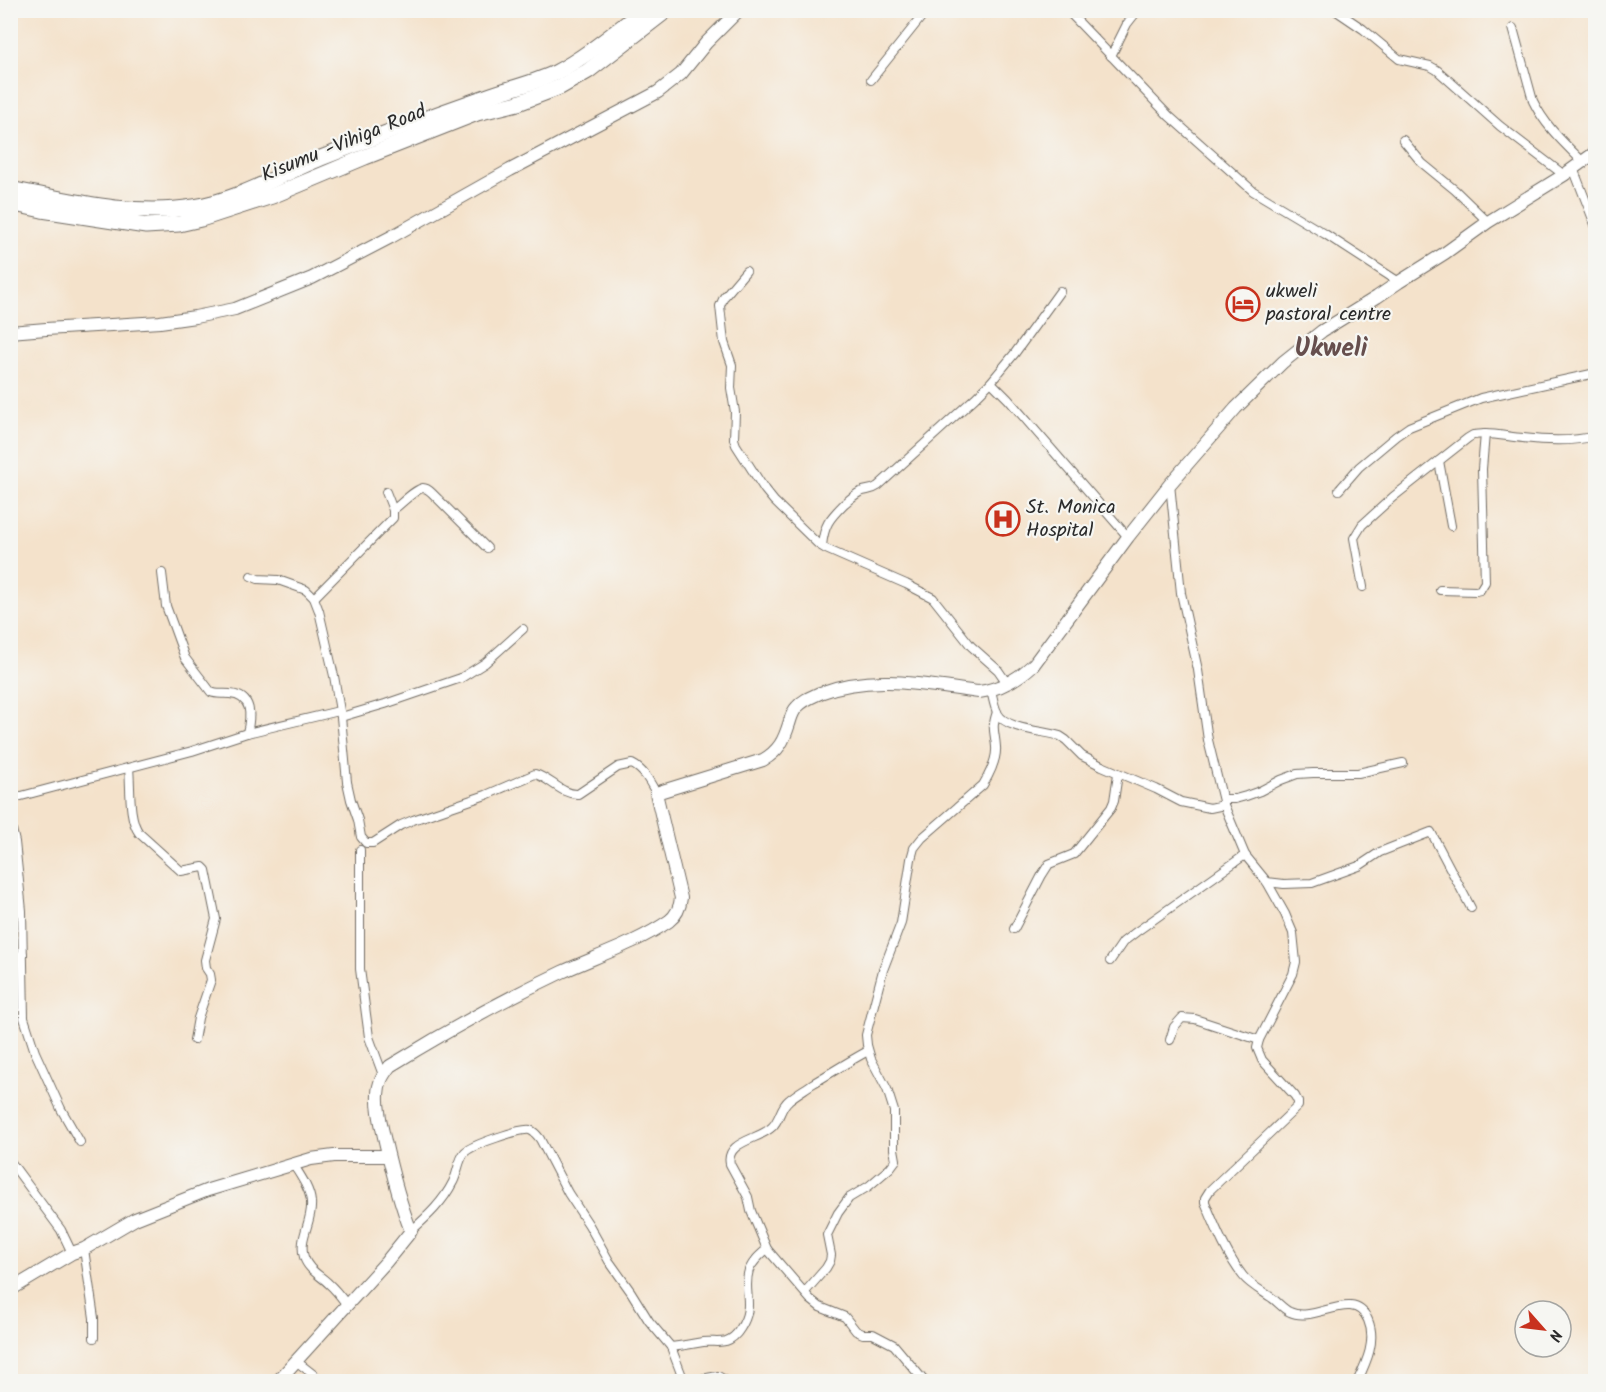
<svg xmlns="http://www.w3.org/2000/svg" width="1606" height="1392" viewBox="0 0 1606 1392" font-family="Kalam,sans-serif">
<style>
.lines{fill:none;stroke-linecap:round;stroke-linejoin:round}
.street-casing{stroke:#716b63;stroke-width:10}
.secondary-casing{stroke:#716b63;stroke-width:14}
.highway-casing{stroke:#716b63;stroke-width:17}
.street{stroke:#fff;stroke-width:8}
.secondary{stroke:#fff;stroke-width:12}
.highway{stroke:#fff;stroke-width:15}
.labels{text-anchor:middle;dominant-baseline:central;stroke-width:4.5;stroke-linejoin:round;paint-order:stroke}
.street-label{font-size:20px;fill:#2b2b2b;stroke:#f6f6f2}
.poi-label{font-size:20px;fill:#2b2b2b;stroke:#f6f6f2;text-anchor:start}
.district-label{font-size:26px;font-weight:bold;fill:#664f4e;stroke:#f6f6f2}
</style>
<rect width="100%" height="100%" fill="#f6f6f2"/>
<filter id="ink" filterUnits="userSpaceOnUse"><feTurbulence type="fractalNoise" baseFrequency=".0167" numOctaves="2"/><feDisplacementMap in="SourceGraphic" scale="12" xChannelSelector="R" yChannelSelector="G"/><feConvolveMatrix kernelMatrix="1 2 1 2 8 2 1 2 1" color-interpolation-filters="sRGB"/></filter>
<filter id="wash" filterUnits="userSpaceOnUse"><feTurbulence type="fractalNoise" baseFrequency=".008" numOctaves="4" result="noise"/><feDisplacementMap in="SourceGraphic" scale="24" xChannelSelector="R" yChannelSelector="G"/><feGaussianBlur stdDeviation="1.35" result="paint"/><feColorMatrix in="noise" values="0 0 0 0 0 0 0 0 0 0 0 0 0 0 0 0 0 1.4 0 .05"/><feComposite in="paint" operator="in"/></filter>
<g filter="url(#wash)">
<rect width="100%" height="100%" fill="#f4e2cb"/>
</g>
<g filter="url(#ink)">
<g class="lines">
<g class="street-casing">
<g id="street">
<path d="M1067,10L1169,116L1253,191L1325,234L1399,282"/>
<path d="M1335,10L1363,29L1399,59L1430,66L1437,70L1500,126L1564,175"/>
<path d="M1513,28L1533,101C1545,126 1564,143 1583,162"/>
<path d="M1111,56L1127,24L1138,10"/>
<path d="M871,80L927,10"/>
<path d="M1403,140L1422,163L1455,190L1488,222"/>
<path d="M1573,168L1596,227"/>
<path d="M746,271L724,297L720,306L724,342L732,365L731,388L735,412L734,439L736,445L765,490L774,501L818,544L826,549L906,584L933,598L971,646L998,670L1007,683"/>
<path d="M991,382L1008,399L1128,537"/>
<path d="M1439,461L1451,526"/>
<path d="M1170,484L1181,593L1198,670L1208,740L1224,805L1245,855L1267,882L1285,914L1293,933L1296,962L1293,974L1259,1040L1257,1048L1262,1060L1295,1096L1298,1102V1106L1210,1190L1205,1198V1202C1215,1226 1227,1256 1243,1276C1250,1285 1262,1291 1272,1298C1278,1302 1283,1309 1290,1312C1315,1324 1354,1287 1368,1320C1377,1341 1366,1363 1357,1382"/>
<path d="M1339,490L1359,467L1396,436L1409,427L1481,398L1596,373"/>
<path d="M393,510C400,505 415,489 423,488C426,488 430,491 432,493L487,548"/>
<path d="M822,546C824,525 829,519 844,504C849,500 854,495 860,492C867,489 871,491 878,486L975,398L991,382L1015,353L1060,291"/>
<path d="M162,573L166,606L185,658L211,692C217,695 223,693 230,694C253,696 251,716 247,733"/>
<path d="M251,576L258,579L278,580L306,590L314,598L319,611L334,676L341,717L347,782L351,800L358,820L361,837L366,843H373L401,825L413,820L486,795L535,774C550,778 562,795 578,794L618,767L632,764C644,770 650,782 656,793"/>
<path d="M1363,587L1354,538L1362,525L1393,497L1468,438L1473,435L1485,434"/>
<path d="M1440,590L1476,591L1480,590L1485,582L1482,469L1485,434C1498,434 1510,437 1523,438C1547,441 1572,442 1596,436"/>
<path d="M314,598L393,518V510L386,492"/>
<path d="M991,690C993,698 994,707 998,714C1006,729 1044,731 1060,736L1066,740L1082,756L1102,766L1156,789L1181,802L1210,808L1224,805"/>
<path d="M341,717L385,704L461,678L485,663L523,629"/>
<path d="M129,768C131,787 128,818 139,833L181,871L203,867L206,870L216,919L205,960L206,968L210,974L211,980L198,1018L194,1040"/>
<path d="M10,799L192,751L247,733L339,711"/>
<path d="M1223,799H1235L1246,796L1260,791L1281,780L1297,774L1313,773H1358L1403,763"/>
<path d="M10,821L15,842L22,911L24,1018L35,1052L61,1109L80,1142"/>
<path d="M360,850V969L369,1037L383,1075"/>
<path d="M1267,882L1284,884L1312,883L1359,866L1380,852L1431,832L1471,908"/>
<path d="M1014,929L1042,875L1049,864L1074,854L1111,808L1114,801L1118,774"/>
<path d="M10,959L23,954"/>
<path d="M1110,961L1123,942L1136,932L1245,855"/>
<path d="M1170,1040L1174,1027L1182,1018L1195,1019L1259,1040"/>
<path d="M868,1051C849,1061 831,1073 812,1084C805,1089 796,1094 789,1100C780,1107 780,1120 772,1127C759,1140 725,1141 730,1164L748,1197L751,1211L767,1249L810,1299L820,1307L845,1317L856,1331L863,1334H873L894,1345L925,1382"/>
<path d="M10,1161L61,1230L72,1253"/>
<path d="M293,1164C300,1175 310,1189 311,1202C313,1221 298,1238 304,1257C308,1270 320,1275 329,1284C336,1290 341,1297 347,1305"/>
<path d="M411,1231C428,1216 443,1202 453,1182C458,1173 458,1160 465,1152C472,1145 521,1128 530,1130C535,1132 537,1135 540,1139L568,1193L589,1225L609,1261L631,1292L649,1321L671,1347L682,1376L686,1379L696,1380L718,1376L728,1382"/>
<path d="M84,1249L94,1318V1338"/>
<path d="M805,1292L826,1268L830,1261L831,1255L827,1235L838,1213L849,1198L869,1186L890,1168L896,1160L894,1149V1111L887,1089L871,1059L867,1045L866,1035L883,970L901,923L911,859L914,848L922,838L983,785C989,775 997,759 996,747C995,731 991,729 997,712"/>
<path d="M671,1347C681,1346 692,1344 703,1342C711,1341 719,1343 726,1341C732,1339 737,1334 740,1329C756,1305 742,1292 749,1270C753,1261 760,1255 767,1249"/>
<path d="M296,1361L323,1382"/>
</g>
</g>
<g class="secondary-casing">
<g id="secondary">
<path d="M10,332L46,329L160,322L195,317L235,309L312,278L391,237L510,170L658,92L681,74L706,43L739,10"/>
<path d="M10,1290L72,1253L84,1249L135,1219L208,1190L311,1159L334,1156H388"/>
<path d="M277,1382L386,1262L411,1231C399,1201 391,1168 384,1137C381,1123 377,1109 378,1095C378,1083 383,1075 390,1066C445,1032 503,1000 562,972C597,956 637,943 669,921C677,915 680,908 681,898L656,793L763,760C779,751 784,740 789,724C791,718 792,712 797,707C803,700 811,697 820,693C871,673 926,685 979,692C1000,689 1018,679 1034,664L1128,537L1170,484L1236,408L1283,362L1322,331L1377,297L1399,282L1445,253L1488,222L1564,175L1596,152"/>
</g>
</g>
<g class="highway-casing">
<g id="highway">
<path d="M10,189C72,201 131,217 194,207C239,200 279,175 321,158C377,136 434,115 491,95C512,88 534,83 555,73C587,56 615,32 644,10"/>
<path d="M10,203L42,210L146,226L179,224L201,219L272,196L365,157L477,113L518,103L560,87L588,71L667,10"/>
</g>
</g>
<use href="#street" class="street"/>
<use href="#secondary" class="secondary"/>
<use href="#highway" class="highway"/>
</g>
</g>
<defs>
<g id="hotel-ring" transform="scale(1.725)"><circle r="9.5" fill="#f6f6f2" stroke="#c8321e" stroke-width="1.5"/><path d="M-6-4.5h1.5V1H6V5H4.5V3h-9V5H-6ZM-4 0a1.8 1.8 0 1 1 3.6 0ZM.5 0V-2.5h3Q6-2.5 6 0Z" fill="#c8321e"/></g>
<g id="hospital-ring" transform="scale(1.725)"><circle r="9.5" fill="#f6f6f2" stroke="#c8321e" stroke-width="1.5"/><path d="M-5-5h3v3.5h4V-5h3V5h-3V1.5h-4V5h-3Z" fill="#c8321e"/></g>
</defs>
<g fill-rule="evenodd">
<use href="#hotel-ring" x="1243" y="304"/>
<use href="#hospital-ring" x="1003" y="519"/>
</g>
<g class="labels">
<g class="street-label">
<text transform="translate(344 144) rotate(-22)">Kisumu -Vihiga Road</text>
</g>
<g class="poi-label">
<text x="1266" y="292">ukweli<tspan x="1266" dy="23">pastoral centre</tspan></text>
<text x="1026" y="508">St. Monica<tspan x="1026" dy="23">Hospital</tspan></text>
</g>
<g class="district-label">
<text x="1331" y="349">Ukweli</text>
</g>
</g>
<rect width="1606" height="1392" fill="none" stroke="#f6f6f2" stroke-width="36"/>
<g transform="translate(1543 1329) rotate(118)"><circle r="28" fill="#f6f6f2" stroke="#a5a5a2" stroke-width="1.5"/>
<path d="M0-4.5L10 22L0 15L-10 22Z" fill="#c8321e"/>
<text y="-9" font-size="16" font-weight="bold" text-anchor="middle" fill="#2b2b2b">N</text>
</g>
</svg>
